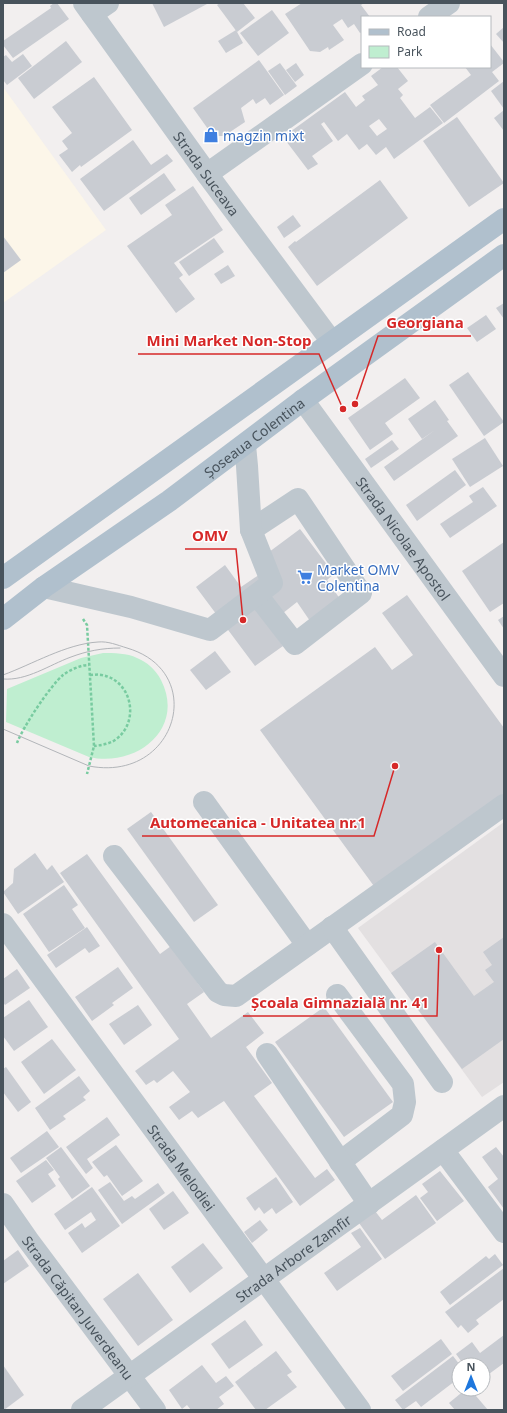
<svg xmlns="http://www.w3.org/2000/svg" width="507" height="1413" viewBox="0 0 507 1413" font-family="'Noto Sans',sans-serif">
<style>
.commercial{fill:#fcf6e9}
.education{fill:#e3e0e1}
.green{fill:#bfeed0}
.building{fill:#c9ccd2;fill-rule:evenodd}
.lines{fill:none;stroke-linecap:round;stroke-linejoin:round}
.path{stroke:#78cba0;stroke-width:2.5;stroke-dasharray:3 2;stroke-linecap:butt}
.minor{stroke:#bec7ce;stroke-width:22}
.major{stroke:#b0c0cd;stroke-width:22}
.tram{stroke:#b2b5b9;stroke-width:1}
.labels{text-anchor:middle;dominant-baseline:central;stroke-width:3;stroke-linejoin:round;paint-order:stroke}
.shop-label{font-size:14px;fill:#366cbe;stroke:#fff;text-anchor:start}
.street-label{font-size:14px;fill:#48535c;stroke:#fff}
.leader{fill:none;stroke:#d62828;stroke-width:1.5}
.callout-dot{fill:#d62828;stroke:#fff;stroke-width:1.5}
.callout-label{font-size:15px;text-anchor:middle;font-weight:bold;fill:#d62828;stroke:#fff;stroke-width:3;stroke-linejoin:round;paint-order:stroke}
</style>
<rect width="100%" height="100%" fill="#f2efef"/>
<path class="commercial" d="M3,87L106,230L3,303Z"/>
<path class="education" d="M504,822V1082L482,1097L358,928Z"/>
<path class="green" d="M103,653C114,653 127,653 137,658C147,662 156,670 161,680C186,729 136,768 89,757L6,722L7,689L81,658Z"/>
<g class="building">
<path d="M54,3H57L69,19L13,58L3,45V41L51,8L50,6Z"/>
<path d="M152,3H207V4L164,27Z"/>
<path d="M220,3H243L255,18L237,32L217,5Z"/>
<path d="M302,3H364L361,5L370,17H362V32L360,33L354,24L348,28L342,19L333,25L344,40L329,50L328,47L320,52L310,51L285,14Z"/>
<path d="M272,10L289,33L258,56L240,33Z"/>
<path d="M504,27V43L496,34Z"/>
<path d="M236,30L243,43L226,53L218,41Z"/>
<path d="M66,41L82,62L34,99L18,78Z"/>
<path d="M490,44L504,62V63L492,72L499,81L444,123L430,105L471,75L465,67H490Z"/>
<path d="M23,54L32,66L7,85L3,80V57L6,55L12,62Z"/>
<path d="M259,60L284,95L270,105L265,98L256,104L253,99L241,108L245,122L224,136H213L193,108Z"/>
<path d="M280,63L297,86L285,95L268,71Z"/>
<path d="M296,63L304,75L295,82L286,70Z"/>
<path d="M383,67H397L408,81L398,89L403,95L400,98L415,118L430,107L443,123L394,159L386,147L376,155L367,144L359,150L347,134L338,141L324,122L321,124L333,141L312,156L318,164L308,170L283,137L345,92L356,107L365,100L362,96L378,85L371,76ZM379,119L387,129L377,136L369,126Z"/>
<path d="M94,77L132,130L81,167L80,165L72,172L59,155L68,149L62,141L72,133L52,107Z"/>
<path d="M504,81V109L491,91Z"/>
<path d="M504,110V131L494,118Z"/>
<path d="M457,117L504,183L469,207L423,141Z"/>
<path d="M133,140L151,165L167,154L173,161L104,211L80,179Z"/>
<path d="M164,173L176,190L141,215L129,198Z"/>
<path d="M380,180L408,218L317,286L288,247L295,241L296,242Z"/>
<path d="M193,186L223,230L174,263L183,275L179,278L195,299L176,313L127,246L172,215L165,205Z"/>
<path d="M293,215L301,226L284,238L277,227Z"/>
<path d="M3,236L21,260L3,273Z"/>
<path d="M214,238L224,252L189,276L179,262Z"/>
<path d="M228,265L235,276L221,284L214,274Z"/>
<path d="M504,303V319L496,308Z"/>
<path d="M486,315L496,329L477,342L467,328Z"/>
<path d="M468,372L504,422L484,436L449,385Z"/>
<path d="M405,378L420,398L385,423L393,434L370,450L348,418Z"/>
<path d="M435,400L449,420L447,421L458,436L394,481L384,467L435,430L422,439L408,419Z"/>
<path d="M485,438L503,466L470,487L452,459Z"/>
<path d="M392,440L399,449L371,468L365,459Z"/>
<path d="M455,470L466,485L417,521L406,505Z"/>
<path d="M483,487L497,506L450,538L440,524L473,502L469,496Z"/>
<path d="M300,529L334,574L327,580L340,599L310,621L297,602L268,625L283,646L255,666L196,587L225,565L241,587L272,566L265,555Z"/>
<path d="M504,542V603L490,612L462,571Z"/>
<path d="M407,595L504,728V802L379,893L260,730L375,647L392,670L413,655L382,613Z"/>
<path d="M504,616V629L498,620Z"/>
<path d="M215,651L231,672L206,690L190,670Z"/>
<path d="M151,812L218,905L194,922L127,829Z"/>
<path d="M35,853L47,870L52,865L64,882L18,914L3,892L13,883L14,869Z"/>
<path d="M87,854L160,954L171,946L204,992L187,1004L211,1038L248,1012L264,1033L246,1047L272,1083L254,1096L315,1178L327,1169L335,1180L300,1206L224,1101L198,1118L192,1111L179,1120L169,1107L190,1092L173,1071L157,1083L154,1080L146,1085L135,1071L179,1039L60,873Z"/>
<path d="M64,885L78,905L72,909L85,928L49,952L23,914Z"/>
<path d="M87,927L100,946L89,953L85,948L56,968L47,955Z"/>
<path d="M504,937V1039L462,1069L391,973L435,942L474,996L494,982L485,970L492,965L483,952Z"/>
<path d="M118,967L133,988L112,1003L114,1005L92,1021L75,997Z"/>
<path d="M17,969L30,988L5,1005L3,1002V979Z"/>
<path d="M29,1000L48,1027L14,1051L3,1036V1018Z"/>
<path d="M138,1005L152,1025L124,1045L109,1024Z"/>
<path d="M324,1007L393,1102L344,1137L275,1042Z"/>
<path d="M52,1039L76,1070L44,1094L21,1062Z"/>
<path d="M6,1067L31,1102L18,1112L3,1092V1069Z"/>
<path d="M79,1076L90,1091L83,1097L86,1100L63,1116L66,1119L50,1130L35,1108Z"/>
<path d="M107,1117L120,1135L87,1159L93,1168L86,1174L66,1147Z"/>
<path d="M47,1131L59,1147L21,1173L10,1158Z"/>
<path d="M116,1145L143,1181L122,1196L107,1175L104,1177L92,1162Z"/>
<path d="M61,1147L90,1186L72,1199L58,1179L60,1177L46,1158Z"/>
<path d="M496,1147L504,1157V1209L488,1187L498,1179L482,1157Z"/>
<path d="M46,1160L54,1170L48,1174L56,1186L32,1203L16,1181Z"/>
<path d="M440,1171L464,1201L437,1221L420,1198L428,1192L422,1184Z"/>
<path d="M276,1177L293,1202L276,1214L272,1208L264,1214L259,1207L255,1211L246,1198Z"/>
<path d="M110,1182L124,1201L132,1196L135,1199L158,1183L165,1193L122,1224L98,1190Z"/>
<path d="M92,1187L120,1226L82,1253L68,1233L82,1223L85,1228L96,1220L91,1212L65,1230L54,1214Z"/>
<path d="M173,1191L189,1213L164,1230L149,1209Z"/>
<path d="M416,1195L436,1223L385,1259L359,1223L375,1211L382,1220Z"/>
<path d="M260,1220L268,1230L252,1243L244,1232Z"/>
<path d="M360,1228L382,1259L337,1291L324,1273L361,1247L351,1233Z"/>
<path d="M203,1243L223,1268L190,1293L171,1267Z"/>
<path d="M18,1250L29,1266L3,1284V1261Z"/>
<path d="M495,1254L503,1265L450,1305L440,1292L486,1256L489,1259Z"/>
<path d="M504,1268V1299L476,1320L479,1324L468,1333L461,1325L458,1328L445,1312Z"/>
<path d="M138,1273L173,1320L138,1346L103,1299Z"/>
<path d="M245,1320L263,1345L229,1369L211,1344Z"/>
<path d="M504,1335V1363L489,1374L483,1365L480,1364L478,1365H464L456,1354L472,1342L480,1353Z"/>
<path d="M441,1339L452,1354L403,1391L391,1376Z"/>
<path d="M276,1351L292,1372L287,1375L297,1387L265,1410H256L235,1382Z"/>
<path d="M453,1356L460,1365L459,1378L421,1407L416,1401L403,1410L395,1400Z"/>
<path d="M3,1365L24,1395L4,1410H3Z"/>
<path d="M202,1365L216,1383L226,1376L234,1386L219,1397L224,1404L216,1410H191L187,1405L182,1409L169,1390Z"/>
<path d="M466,1389H470L488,1410H455L449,1403Z"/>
</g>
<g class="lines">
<g class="path">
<path d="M83,619L87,625L94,746L87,774"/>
<path d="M90,675C94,675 98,674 102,675C133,681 140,723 115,740C109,744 102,745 94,746"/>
<path d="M17,743C23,727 50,686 63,675C70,670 80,665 89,665"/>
</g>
<g class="minor">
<path id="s1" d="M84,3L207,174L332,342"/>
<path d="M92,14L108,3"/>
<path d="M429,17L449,3"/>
<path d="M207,174L362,64"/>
<path id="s2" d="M303,400L504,676"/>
<path d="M251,530L298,499L361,593L295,644L257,595"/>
<path d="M44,587L131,607L210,630L272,583L251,530L247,466L245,445"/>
<path d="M204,802L307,945"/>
<path d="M114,856L218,992L224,995L236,996L504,805"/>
<path id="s3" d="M3,924L360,1410"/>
<path d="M332,927L442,1082"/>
<path d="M337,995L403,1084L405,1102L402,1115L340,1162"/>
<path d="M267,1054L369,1204"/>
<path d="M443,1150L504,1232"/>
<path id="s4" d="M3,1204L28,1240L155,1410"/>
<path id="s5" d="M82,1410L504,1106"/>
</g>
<g class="major">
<path d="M3,578L504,219"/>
<path id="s6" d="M3,619L44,587L169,501L303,400L504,255"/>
</g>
<g class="tram">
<path d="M3,675C33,664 66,644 98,642C108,641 117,645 127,648C209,672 176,783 89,766L3,729"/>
<path d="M3,679C27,681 49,665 71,657C87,651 102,648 120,648"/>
</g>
</g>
<defs>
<g id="shop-bare" transform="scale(1.2)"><path d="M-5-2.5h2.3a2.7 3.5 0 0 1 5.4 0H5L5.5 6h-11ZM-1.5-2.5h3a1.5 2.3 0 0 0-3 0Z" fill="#3f7fe0" stroke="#fff" stroke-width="2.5" paint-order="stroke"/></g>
<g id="supermarket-bare" transform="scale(1.2)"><path d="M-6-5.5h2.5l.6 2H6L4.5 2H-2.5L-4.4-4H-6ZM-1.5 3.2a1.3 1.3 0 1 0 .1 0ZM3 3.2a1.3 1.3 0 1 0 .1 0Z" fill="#3f7fe0" stroke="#fff" stroke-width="2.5" paint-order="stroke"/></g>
</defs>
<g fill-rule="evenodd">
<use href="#shop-bare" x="211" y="135"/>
<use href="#supermarket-bare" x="305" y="577"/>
</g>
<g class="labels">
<g class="shop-label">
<text x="223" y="135">magzin mixt</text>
<text x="317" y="569">Market OMV<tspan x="317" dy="16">Colentina</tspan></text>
</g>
<g class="street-label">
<text stroke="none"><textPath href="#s1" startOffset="210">Strada Suceava</textPath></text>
<text stroke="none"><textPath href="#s6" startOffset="310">Șoseaua Colentina</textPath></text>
<text stroke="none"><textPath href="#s2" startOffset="171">Strada Nicolae Apostol</textPath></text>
<text stroke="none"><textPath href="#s3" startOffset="302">Strada Melodiei</textPath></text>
<text stroke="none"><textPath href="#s5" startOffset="260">Strada Arbore Zamfir</textPath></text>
<text stroke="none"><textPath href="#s4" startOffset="128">Strada Căpitan Juverdeanu</textPath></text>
</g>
</g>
<path class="leader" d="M355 404L378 336H471M343 409L319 354H138M243 620L236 549H185M395 766L374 836H142M439 950L437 1016H243"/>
<g class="callout-dot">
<circle cx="355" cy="404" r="4"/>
<circle cx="343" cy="409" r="4"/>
<circle cx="243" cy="620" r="4"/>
<circle cx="395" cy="766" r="4"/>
<circle cx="439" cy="950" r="4"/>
</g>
<g class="callout-label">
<text x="425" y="328">Georgiana</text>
<text x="229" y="346">Mini Market Non-Stop</text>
<text x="210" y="541">OMV</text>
<text x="258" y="828">Automecanica - Unitatea nr.1</text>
<text x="340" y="1008">Școala Gimnazială nr. 41</text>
</g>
<rect width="507" height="1413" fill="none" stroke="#48535c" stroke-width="8"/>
<rect x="361" y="16" width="130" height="52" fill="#ffffff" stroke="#b6babe"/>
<rect x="369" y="29" width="20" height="6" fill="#b0c0cd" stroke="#b6babe"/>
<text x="397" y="36" font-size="12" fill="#48535c">Road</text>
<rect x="369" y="46" width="20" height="12" fill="#bfeed0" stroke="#b6babe"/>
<text x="397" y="56" font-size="12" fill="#48535c">Park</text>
<g transform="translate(471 1377)"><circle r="19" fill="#ffffff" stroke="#b6babe"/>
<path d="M0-3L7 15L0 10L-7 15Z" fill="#1e77dd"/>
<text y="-6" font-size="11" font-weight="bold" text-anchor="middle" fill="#48535c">N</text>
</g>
</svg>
